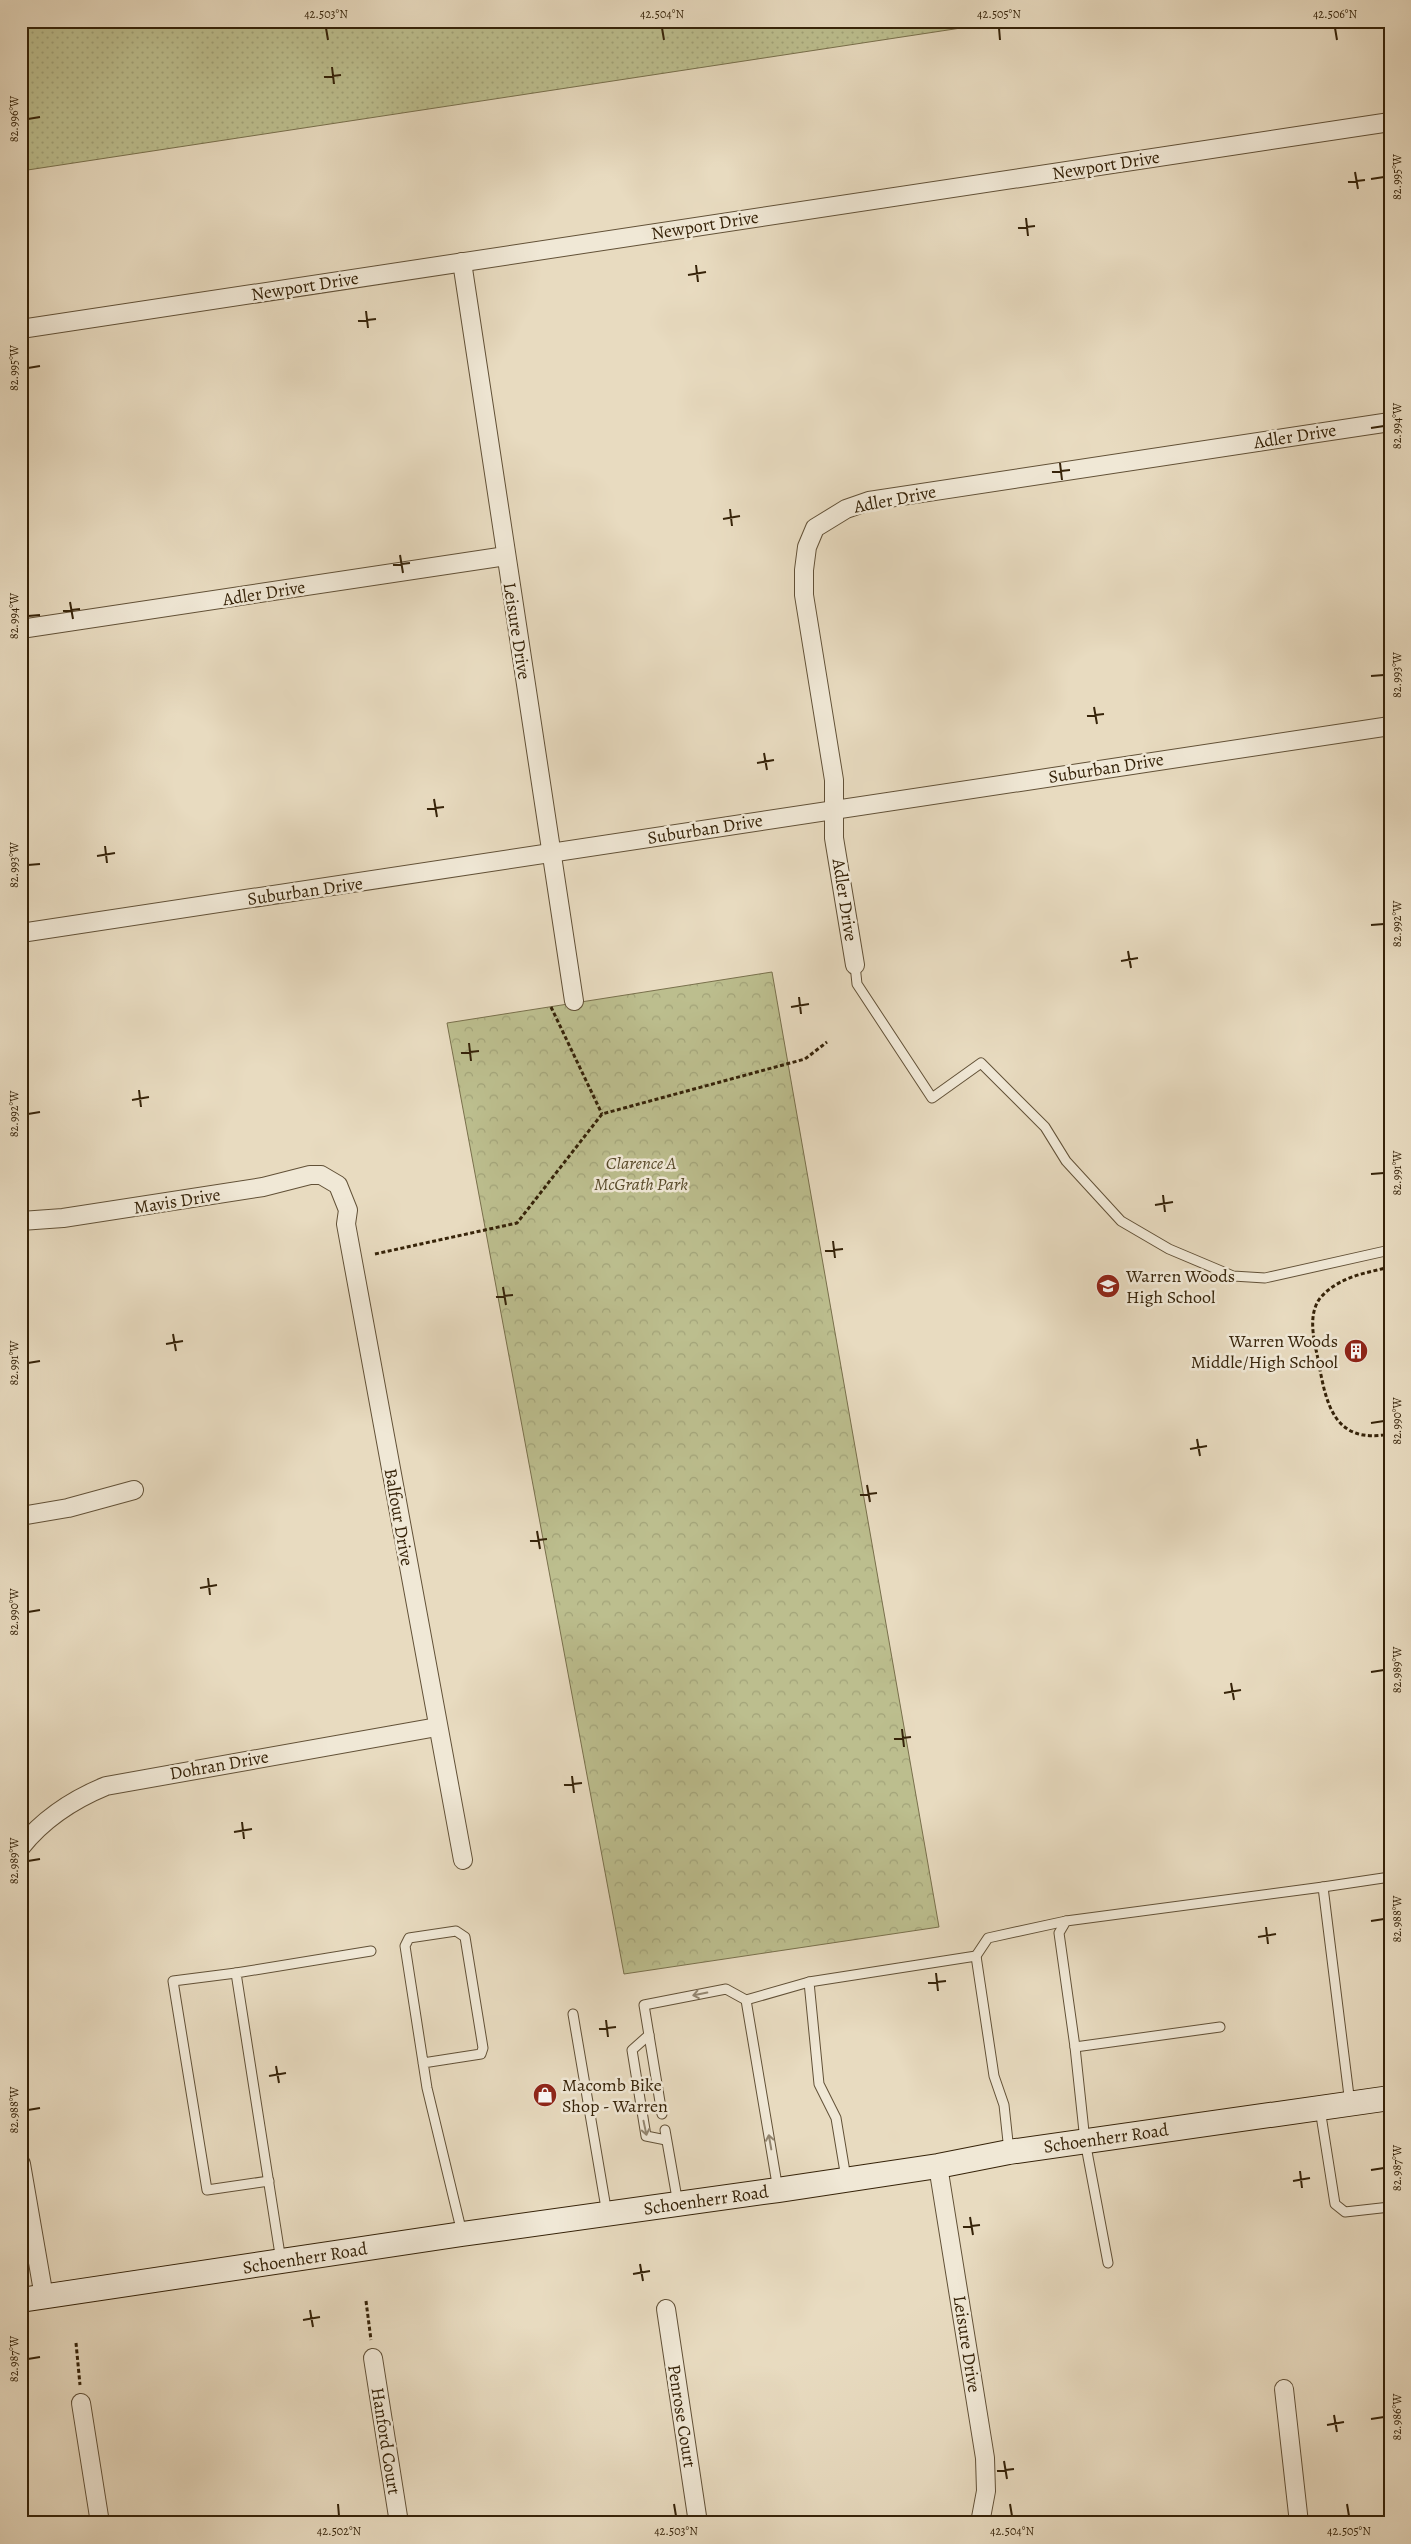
<svg xmlns="http://www.w3.org/2000/svg" width="1411" height="2544" viewBox="0 0 1411 2544" font-family="Alegreya,serif">
<style>
.grass{fill:url(#grass-dots);stroke:#79704c}
.forest{fill:url(#forest-crowns);stroke:#79704c}
.lines{fill:none;stroke-linecap:round;stroke-linejoin:round}
.lane-casing{stroke:#625137;stroke-width:11}
.street-casing{stroke:#625137;stroke-width:20}
.secondary-casing{stroke:#362309;stroke-width:26}
.path{stroke:#362309;stroke-width:3;stroke-dasharray:4 2.5;stroke-linecap:butt}
.lane{stroke:#f0e8d6;stroke-width:9}
.street{stroke:#f0e8d6;stroke-width:18}
.secondary{stroke:#f0e8d6;stroke-width:24}
.oneway{stroke:#938670}
.ticks{fill:none;stroke:#362309;stroke-width:2}
.labels{text-anchor:middle;dominant-baseline:central;stroke-width:5;stroke-linejoin:round;paint-order:stroke}
.street-label{font-size:18px;fill:#362309;stroke:#f0e8d6}
.park-label{font-size:18px;font-style:italic;fill:#584a2a;stroke:#f0e8d6}
.poi-label{font-size:18px;fill:#362309;stroke:#f0e8d6;text-anchor:start}
.neatline{fill:none;stroke:#362309;stroke-width:2}
.ticks-label{font-size:12px;text-anchor:middle;fill:#362309}
</style>
<defs>
<pattern id="grass-dots" width="8" height="8" patternUnits="userSpaceOnUse" patternTransform="scale(1.25)"><rect width="8" height="8" fill="#bcbe8e"/><path d="M2 2h.1M6 6h.1" fill="none" stroke="#a2a379" stroke-width="1.8" stroke-linecap="round"/></pattern>
<pattern id="forest-crowns" width="20" height="18" patternUnits="userSpaceOnUse" patternTransform="scale(1.25)"><rect width="20" height="18" fill="#bcbe8e"/><path d="M2 6a3 3 0 1 1 6 0M12 15a3 3 0 1 1 6 0" fill="none" stroke="#a2a379"/></pattern>
</defs>
<rect width="100%" height="100%" fill="#e8dbc0"/>
<filter id="stains"><feTurbulence type="fractalNoise" baseFrequency=".004" numOctaves="4"/><feColorMatrix values="0 0 0 0 .2 0 0 0 0 .09 0 0 0 0 .02 0 0 0 .5 -.17"/></filter>
<radialGradient id="worn" r=".72"><stop offset=".6" stop-color="#630" stop-opacity="0"/><stop offset="1" stop-color="#630" stop-opacity=".3"/></radialGradient>
<path class="grass" d="M21,21H1007L21,171Z"/>
<path class="forest" d="M772,972L939,1927L624,1974L447,1023Z"/>
<g class="lines">
<g class="lane-casing">
<g id="lane">
<path d="M855,965L857,984L932,1098L981,1063L1045,1127L1066,1161L1121,1221L1169,1249L1233,1276L1265,1278L1390,1250"/>
<path d="M1323,1887L1390,1877"/>
<path d="M976,1956L988,1938L1066,1921"/>
<path d="M236,1973L173,1981L207,2190L269,2181"/>
<path d="M746,2000L778,2190"/>
<path d="M573,2014L607,2214"/>
<path d="M649,2035L632,2050L646,2136L666,2140"/>
<path d="M1075,2047L1220,2027"/>
<path d="M423,2063L481,2054L483,2048L465,1937L456,1931L409,1938L405,1946L427,2088L462,2233"/>
<path d="M1320,2109L1335,2204L1345,2212L1390,2207"/>
<path d="M662,2114L644,2005L726,1989L746,2000L809,1982"/>
<path d="M665,2130L678,2204"/>
<path d="M846,2178L836,2118L819,2084L809,1982L976,1956L994,2076L1004,2105L1009,2151"/>
<path d="M281,2261L236,1973L371,1951"/>
<path d="M1108,2263L1085,2141L1075,2047L1059,1933L1066,1921L1323,1887L1350,2104"/>
</g>
</g>
<g class="street-casing">
<g id="street">
<path d="M462,262L574,1001"/>
<path d="M21,329L1390,122"/>
<path d="M21,629L506,556"/>
<path d="M21,933L1390,726"/>
<path d="M855,965L834,838V780L804,595V570L807,547L815,528L846,509L869,501L1390,422"/>
<path d="M21,1221L63,1218L263,1187L310,1175H321L338,1185L348,1210L346,1224L463,1860"/>
<path d="M21,1516L68,1508L134,1490"/>
<path d="M21,1847C44,1818 72,1800 106,1786L437,1727"/>
<path d="M21,2164L44,2297"/>
<path d="M938,2166L985,2458L986,2491L980,2523"/>
<path d="M666,2309L698,2523"/>
<path d="M373,2358L399,2523"/>
<path d="M1284,2389L1299,2523"/>
<path d="M81,2403L100,2523"/>
</g>
</g>
<g class="secondary-casing">
<path id="secondary" d="M21,2300L462,2234L778,2190L938,2166L1009,2152L1390,2098"/>
</g>
<g class="path">
<path d="M551,1007L602,1114"/>
<path d="M375,1254L517,1223L602,1114L805,1059L827,1042"/>
<path d="M1390,1267C1365,1273 1339,1277 1321,1297C1307,1314 1314,1340 1318,1359C1326,1403 1333,1445 1390,1434"/>
<path d="M366,2301L371,2340"/>
<path d="M76,2343L80,2385"/>
</g>
<use href="#lane" class="lane"/>
<use href="#street" class="street"/>
<use href="#secondary" class="secondary"/>
</g>
<defs><path id="oneway-shaft" d="M-6 0H5M1.5-3L5.5 0L1.5 3" fill="none" stroke-width="1.6" stroke-linecap="round" stroke-linejoin="round" transform="scale(1.25)"/></defs>
<g class="oneway">
<use href="#oneway-shaft" transform="translate(700 1994) rotate(169)"/>
<use href="#oneway-shaft" transform="translate(645 2128) rotate(78)"/>
<use href="#oneway-shaft" transform="translate(770 2142) rotate(-100)"/>
</g>
<path class="ticks" d="M326,28L328,40M662,28L664,40M999,28L1000,40M1335,28L1337,40M332,67L334,84M324,77L341,75M28,119L40,117M1355,172L1358,189M1371,179L1384,177M1348,182L1365,180M1026,218L1028,236M1018,228L1035,226M696,265L698,282M688,275L706,272M366,311L368,328M358,321L376,319M28,368L40,366M1371,428L1384,426M1060,463L1062,480M1052,472L1070,470M730,509L732,526M723,519L740,516M400,555L403,573M393,565L410,563M70,602L73,619M63,611L80,609M28,616L40,615M1371,676L1384,675M1094,707L1097,724M1087,716L1104,714M764,753L767,770M757,763L774,760M434,799L437,817M427,809L444,807M105,846L107,863M97,856L115,853M28,865L40,864M1371,925L1384,924M1128,951L1131,968M1121,961L1138,958M799,997L801,1014M791,1007L809,1004M469,1043L471,1061M461,1053L479,1051M139,1090L141,1107M132,1100L149,1097M28,1114L40,1112M1371,1174L1384,1173M1163,1195L1165,1212M1155,1205L1173,1202M833,1241L835,1258M825,1251L843,1249M503,1287L506,1305M496,1297L513,1295M173,1334L176,1351M166,1344L183,1341M28,1363L40,1361M1371,1423L1384,1421M1197,1439L1200,1456M1190,1449L1207,1446M867,1485L870,1502M860,1495L877,1493M537,1531L540,1549M530,1541L547,1539M208,1578L210,1595M200,1588L217,1585M28,1612L40,1610M1371,1672L1384,1670M1231,1683L1234,1700M1224,1693L1241,1690M902,1729L904,1747M894,1739L911,1737M572,1776L574,1793M564,1785L582,1783M242,1822L244,1839M234,1832L252,1829M28,1861L40,1859M1371,1921L1384,1919M1266,1927L1268,1944M1258,1937L1276,1934M936,1973L938,1991M928,1983L946,1981M606,2020L608,2037M599,2029L616,2027M276,2066L279,2083M269,2076L286,2073M28,2110L40,2108M1371,2170L1384,2168M1300,2171L1302,2188M1293,2181L1310,2178M970,2217L973,2235M963,2227L980,2225M640,2264L643,2281M633,2274L650,2271M310,2310L313,2327M303,2320L320,2317M28,2359L40,2357M1334,2415L1337,2432M1371,2419L1384,2417M1327,2425L1344,2422M1004,2461L1007,2479M997,2471L1014,2469M338,2504L339,2516M674,2504L676,2516M1010,2504L1012,2516M1347,2504L1349,2516"/>
<defs>
<g id="school-disc" transform="scale(1.25)"><circle r="9.5" fill="#8f2418" stroke="#f0e8d6"/><path d="M0-5L7-2L0 1L-7-2ZM-4 1L0 2.5L4 1V4Q0 6-4 4Z" fill="#fff"/></g>
<g id="building-disc" transform="scale(1.25)"><circle r="9.5" fill="#8f2418" stroke="#f0e8d6"/><path d="M-4-6H4V6H1V3H-1V6H-4ZM-2.5-4.3h1.7v1.8h-1.7ZM.8-4.3h1.7v1.8H.8ZM-2.5-1h1.7V.8h-1.7ZM.8-1h1.7V.8H.8Z" fill="#fff"/></g>
<g id="shop-disc" transform="scale(1.25)"><circle r="9.5" fill="#8f2418" stroke="#f0e8d6"/><path d="M-5-2.5h2.3a2.7 3.5 0 0 1 5.4 0H5L5.5 6h-11ZM-1.5-2.5h3a1.5 2.3 0 0 0-3 0Z" fill="#fff"/></g>
</defs>
<g fill-rule="evenodd">
<use href="#school-disc" x="1108" y="1286"/>
<use href="#building-disc" x="1356" y="1351"/>
<use href="#shop-disc" x="545" y="2095"/>
</g>
<g class="labels">
<g class="street-label">
<text transform="translate(1106 165) rotate(-9)">Newport Drive</text>
<text transform="translate(705 225) rotate(-9)">Newport Drive</text>
<text transform="translate(305 286) rotate(-9)">Newport Drive</text>
<text transform="translate(1295 436) rotate(-9)">Adler Drive</text>
<text transform="translate(895 499) rotate(-11)">Adler Drive</text>
<text transform="translate(264 593) rotate(-9)">Adler Drive</text>
<text transform="translate(517 631) rotate(81)">Leisure Drive</text>
<text transform="translate(1106 768) rotate(-9)">Suburban Drive</text>
<text transform="translate(705 829) rotate(-9)">Suburban Drive</text>
<text transform="translate(305 891) rotate(-8)">Suburban Drive</text>
<text transform="translate(845 900) rotate(81)">Adler Drive</text>
<text transform="translate(177 1201) rotate(-9)">Mavis Drive</text>
<text transform="translate(399 1517) rotate(80)">Balfour Drive</text>
<text transform="translate(219 1765) rotate(-10)">Dohran Drive</text>
<text transform="translate(1106 2138) rotate(-8)">Schoenherr Road</text>
<text transform="translate(706 2200) rotate(-8)">Schoenherr Road</text>
<text transform="translate(305 2258) rotate(-9)">Schoenherr Road</text>
<text transform="translate(967 2344) rotate(81)">Leisure Drive</text>
<text transform="translate(682 2416) rotate(81)">Penrose Court</text>
<text transform="translate(386 2441) rotate(81)">Hanford Court</text>
</g>
<g class="park-label">
<text x="641" y="1163">Clarence A<tspan x="641" dy="21">McGrath Park</tspan></text>
</g>
<g class="poi-label">
<text x="1126" y="1276">Warren Woods<tspan x="1126" dy="21">High School</tspan></text>
<text x="1338" y="1341" text-anchor="end">Warren Woods<tspan x="1338" dy="21">Middle/High School</tspan></text>
<text x="562" y="2085">Macomb Bike<tspan x="562" dy="21">Shop - Warren</tspan></text>
</g>
</g>
<rect width="1411" height="2544" fill="none" stroke="#e8dbc0" stroke-width="55"/>
<rect x="28" y="28" width="1356" height="2488" class="neatline"/>
<g class="ticks-label">
<text x="326" y="18">42.503°N</text>
<text x="662" y="18">42.504°N</text>
<text x="999" y="18">42.505°N</text>
<text x="1335" y="18">42.506°N</text>
<text transform="translate(14 119) rotate(-90)" y="4">82.996°W</text>
<text transform="translate(1397 177) rotate(-90)" y="4">82.995°W</text>
<text transform="translate(14 368) rotate(-90)" y="4">82.995°W</text>
<text transform="translate(1397 426) rotate(-90)" y="4">82.994°W</text>
<text transform="translate(14 616) rotate(-90)" y="4">82.994°W</text>
<text transform="translate(1397 675) rotate(-90)" y="4">82.993°W</text>
<text transform="translate(14 865) rotate(-90)" y="4">82.993°W</text>
<text transform="translate(1397 924) rotate(-90)" y="4">82.992°W</text>
<text transform="translate(14 1114) rotate(-90)" y="4">82.992°W</text>
<text transform="translate(1397 1173) rotate(-90)" y="4">82.991°W</text>
<text transform="translate(14 1363) rotate(-90)" y="4">82.991°W</text>
<text transform="translate(1397 1421) rotate(-90)" y="4">82.990°W</text>
<text transform="translate(14 1612) rotate(-90)" y="4">82.990°W</text>
<text transform="translate(1397 1670) rotate(-90)" y="4">82.989°W</text>
<text transform="translate(14 1861) rotate(-90)" y="4">82.989°W</text>
<text transform="translate(1397 1919) rotate(-90)" y="4">82.988°W</text>
<text transform="translate(14 2110) rotate(-90)" y="4">82.988°W</text>
<text transform="translate(1397 2168) rotate(-90)" y="4">82.987°W</text>
<text transform="translate(14 2359) rotate(-90)" y="4">82.987°W</text>
<text transform="translate(1397 2417) rotate(-90)" y="4">82.986°W</text>
<text x="339" y="2535">42.502°N</text>
<text x="676" y="2535">42.503°N</text>
<text x="1012" y="2535">42.504°N</text>
<text x="1349" y="2535">42.505°N</text>
</g>
<rect width="100%" height="100%" filter="url(#stains)"/>
<rect width="100%" height="100%" fill="url(#worn)"/>
</svg>
